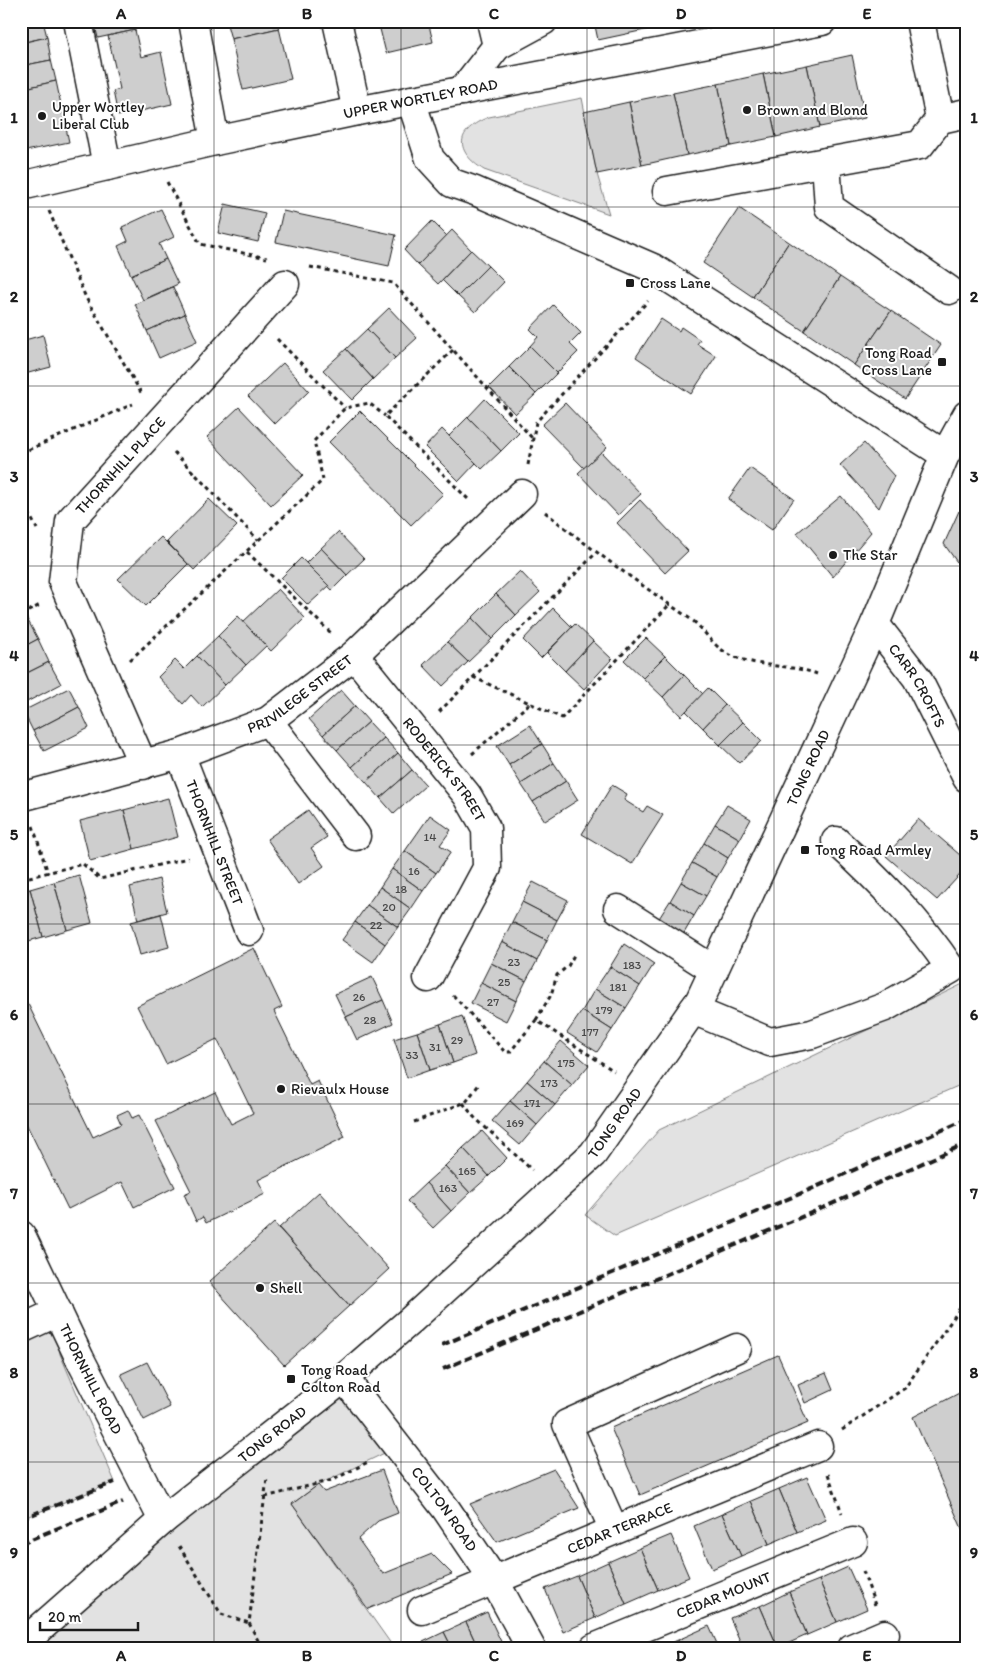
<svg xmlns="http://www.w3.org/2000/svg" width="988" height="1669" viewBox="0 0 988 1669" font-family="Itim,sans-serif">
<style>
.green{fill:#e2e2e2;stroke:#7f7f7f}
.building{fill:#cecece;stroke:#1c1c1c}
.lines{fill:none;stroke-linecap:round;stroke-linejoin:round}
.minor-casing{stroke:#1c1c1c;stroke-width:31}
.major-casing{stroke:#1c1c1c;stroke-width:31}
.path{stroke:#1c1c1c;stroke-width:3;stroke-dasharray:4 4;stroke-linecap:butt}
.minor{stroke:#fff;stroke-width:28}
.major{stroke:#fff;stroke-width:28}
.rail{stroke:#1c1c1c;stroke-width:4;stroke-dasharray:8 4;stroke-linecap:butt}
.grid{fill:none;stroke:#1c1c1c;stroke-width:1;stroke-opacity:0.55}
.poi-dot{fill:#1c1c1c;stroke:#fff;stroke-width:2}
.labels{text-anchor:middle;dominant-baseline:central;stroke-width:4;stroke-linejoin:round;paint-order:stroke}
.number-label{font-size:12px;fill:#484848}
.street-label{font-size:15px;fill:#1c1c1c;stroke:#fff}
.poi-label{font-size:15px;fill:#1c1c1c;stroke:#fff;text-anchor:start}
.neatline{fill:none;stroke:#1c1c1c;stroke-width:2}
.grid-label{font-size:16px;text-anchor:middle;font-weight:bold;fill:#1c1c1c}
</style>
<rect width="100%" height="100%" fill="#fff"/>
<filter id="ink" filterUnits="userSpaceOnUse"><feTurbulence type="fractalNoise" baseFrequency=".02" numOctaves="2"/><feDisplacementMap in="SourceGraphic" scale="10" xChannelSelector="R" yChannelSelector="G"/><feConvolveMatrix kernelMatrix="1 2 1 2 8 2 1 2 1" color-interpolation-filters="sRGB"/></filter>
<g filter="url(#ink)">
<g class="green">
<path d="M582,98L597,174L609,214L484,170C454,151 455,130 489,117Z"/>
<path d="M967,982V1082L615,1236L585,1215L659,1130Z"/>
<path d="M58,1312L60,1354L115,1482L21,1519V1329Z"/>
<path d="M344,1378L397,1447L318,1485L292,1504L394,1648H21Z"/>
</g>
<g class="building">
<path d="M21,21H43L47,37L21,43Z"/>
<path d="M94,21H133L135,30L98,38Z"/>
<path d="M226,21H277L279,28L231,39Z"/>
<path d="M378,21H428L433,42L386,53Z"/>
<path d="M594,21H687L598,40Z"/>
<path d="M279,28L291,79L243,90L231,39Z"/>
<path d="M135,30L141,57L161,52L172,104L118,116L113,91L120,89L108,36Z"/>
<path d="M47,37L51,60L21,66V43Z"/>
<path d="M852,55L865,118L820,127L807,65Z"/>
<path d="M51,60L56,81L21,89V66Z"/>
<path d="M807,65L820,127L776,137L763,74Z"/>
<path d="M763,74L776,137L731,146L718,84Z"/>
<path d="M56,81L69,142L21,152V89Z"/>
<path d="M718,84L731,146L687,155L673,93Z"/>
<path d="M673,93L687,155L642,165L629,102Z"/>
<path d="M629,102L642,165L597,174L584,112Z"/>
<path d="M225,204L265,213L258,242L218,233Z"/>
<path d="M739,208L789,242L753,297L703,263Z"/>
<path d="M161,209L174,237L159,244L166,259L131,275L118,246L128,241L122,227Z"/>
<path d="M283,211L396,235L389,266L276,242Z"/>
<path d="M432,221L447,236L418,265L404,250Z"/>
<path d="M452,230L471,250L438,284L418,265Z"/>
<path d="M789,242L840,277L804,331L753,297Z"/>
<path d="M471,250L488,266L458,296L442,280Z"/>
<path d="M166,259L178,284L143,300L131,275Z"/>
<path d="M488,266L504,282L475,312L458,296Z"/>
<path d="M840,277L891,311L854,365L804,331Z"/>
<path d="M173,287L185,314L147,331L135,304Z"/>
<path d="M553,305L581,333L570,344L578,352L557,373L530,346L538,337L530,329Z"/>
<path d="M389,308L417,338L395,358L367,329Z"/>
<path d="M891,311L941,345L905,399L854,365Z"/>
<path d="M185,314L197,341L159,358L147,331Z"/>
<path d="M661,319L679,331L681,327L700,340L697,344L716,356L691,394L636,357Z"/>
<path d="M367,329L395,358L373,379L346,349Z"/>
<path d="M43,335L51,367L21,375V341Z"/>
<path d="M530,346L557,373L536,394L509,367Z"/>
<path d="M346,349L373,379L352,400L323,370Z"/>
<path d="M283,363L309,391L275,424L248,396Z"/>
<path d="M509,367L536,394L515,414L489,387Z"/>
<path d="M485,399L519,433L501,451L468,417Z"/>
<path d="M565,403L607,447L584,468L542,425Z"/>
<path d="M239,407L303,475L271,505L207,437Z"/>
<path d="M360,411L443,494L411,525L329,442Z"/>
<path d="M468,417L501,451L482,469L449,436Z"/>
<path d="M442,429L476,463L459,481L425,447Z"/>
<path d="M864,443L894,476L879,508L840,465Z"/>
<path d="M601,452L641,494L618,515L578,473Z"/>
<path d="M750,468L794,499L772,530L728,499Z"/>
<path d="M841,496L871,532L833,577L797,533Z"/>
<path d="M209,499L237,526L194,570L167,542Z"/>
<path d="M640,500L688,551L665,573L617,523Z"/>
<path d="M959,511L967,522V576L944,544Z"/>
<path d="M338,532L364,559L347,575L321,548Z"/>
<path d="M161,537L188,564L146,606L118,579Z"/>
<path d="M321,548L347,575L332,590L306,563Z"/>
<path d="M301,558L329,586L308,605L281,578Z"/>
<path d="M520,571L540,592L516,615L496,594Z"/>
<path d="M278,589L305,618L271,651L243,622Z"/>
<path d="M496,594L516,615L492,639L472,618Z"/>
<path d="M553,608L572,627L541,658L523,640Z"/>
<path d="M238,616L266,646L246,665L218,636Z"/>
<path d="M26,617L38,639L21,648V619Z"/>
<path d="M472,618L492,639L468,662L447,642Z"/>
<path d="M575,624L593,641L565,671L547,653Z"/>
<path d="M218,636L246,665L225,685L197,656Z"/>
<path d="M646,638L665,656L643,678L624,660Z"/>
<path d="M38,639L49,662L21,676V648Z"/>
<path d="M593,641L612,659L584,689L565,671Z"/>
<path d="M447,642L468,662L443,686L423,665Z"/>
<path d="M197,656L225,685L202,707L191,695L183,704L158,677L175,660L184,669Z"/>
<path d="M665,656L684,675L663,697L643,678Z"/>
<path d="M49,662L61,684L21,705V676Z"/>
<path d="M684,675L703,694L681,716L663,697Z"/>
<path d="M69,688L79,707L33,731L23,711Z"/>
<path d="M708,688L725,705L703,728L686,711Z"/>
<path d="M341,690L355,706L323,735L309,719Z"/>
<path d="M725,705L743,722L720,745L703,728Z"/>
<path d="M355,706L369,722L337,750L323,735Z"/>
<path d="M79,707L89,728L44,751L33,731Z"/>
<path d="M369,722L384,738L352,767L337,750Z"/>
<path d="M743,722L762,741L739,763L720,745Z"/>
<path d="M530,725L542,744L509,765L497,746Z"/>
<path d="M384,738L398,753L366,782L352,767Z"/>
<path d="M542,744L554,763L521,784L509,765Z"/>
<path d="M398,753L412,770L380,798L366,782Z"/>
<path d="M554,763L566,781L533,802L521,784Z"/>
<path d="M412,770L426,785L394,814L380,798Z"/>
<path d="M566,781L578,800L545,821L533,802Z"/>
<path d="M612,785L627,794L624,800L643,812L647,806L663,815L632,864L582,834Z"/>
<path d="M168,798L178,837L134,849L124,810Z"/>
<path d="M727,805L751,819L740,839L715,824Z"/>
<path d="M124,810L134,849L90,861L80,821Z"/>
<path d="M308,810L327,837L311,848L324,866L298,884L267,839Z"/>
<path d="M430,815L451,830L440,845L451,852L436,873L405,851Z"/>
<path d="M918,819L967,861V867L937,900L886,856Z"/>
<path d="M715,824L740,839L728,858L704,843Z"/>
<path d="M704,843L728,858L717,877L692,863Z"/>
<path d="M405,851L436,873L423,891L392,869Z"/>
<path d="M692,863L717,877L706,896L681,882Z"/>
<path d="M392,869L423,891L411,909L380,887Z"/>
<path d="M79,875L92,923L67,930L54,882Z"/>
<path d="M159,879L167,912L138,920L130,887Z"/>
<path d="M54,882L67,930L43,937L30,889Z"/>
<path d="M533,882L568,900L557,920L522,902Z"/>
<path d="M681,882L706,896L694,916L670,901Z"/>
<path d="M380,887L411,909L398,927L367,905Z"/>
<path d="M30,889L43,937L21,943V891Z"/>
<path d="M670,901L694,916L683,935L658,920Z"/>
<path d="M522,902L557,920L547,940L512,922Z"/>
<path d="M367,905L398,927L385,944L355,922Z"/>
<path d="M161,914L169,947L140,955L131,922Z"/>
<path d="M355,922L385,944L373,962L342,940Z"/>
<path d="M512,922L547,940L537,961L502,942Z"/>
<path d="M502,942L537,961L526,981L491,963Z"/>
<path d="M624,944L654,964L640,986L610,967Z"/>
<path d="M254,948L282,1007L274,1011L310,1085L318,1081L345,1137L258,1180L265,1194L206,1223L203,1217L196,1221L184,1194L191,1191L156,1121L215,1092L231,1124L253,1113L217,1039L166,1064L137,1006Z"/>
<path d="M491,963L526,981L516,1001L481,983Z"/>
<path d="M610,967L640,986L626,1008L595,989Z"/>
<path d="M372,977L383,1000L346,1017L335,994Z"/>
<path d="M481,983L516,1001L506,1021L471,1003Z"/>
<path d="M595,989L626,1008L612,1030L582,1011Z"/>
<path d="M383,1000L393,1023L357,1040L346,1017Z"/>
<path d="M28,1004L93,1137L121,1124L117,1115L128,1110L132,1118L139,1115L175,1187L134,1207L122,1182L68,1209L21,1113V1008Z"/>
<path d="M582,1011L612,1030L597,1052L567,1033Z"/>
<path d="M462,1016L475,1055L453,1063L440,1024Z"/>
<path d="M440,1024L453,1063L430,1070L417,1032Z"/>
<path d="M417,1032L430,1070L407,1078L394,1039Z"/>
<path d="M561,1041L589,1065L572,1085L544,1061Z"/>
<path d="M544,1061L572,1085L555,1105L527,1081Z"/>
<path d="M527,1081L555,1105L537,1125L510,1101Z"/>
<path d="M510,1101L537,1125L520,1145L492,1121Z"/>
<path d="M482,1131L507,1158L489,1176L463,1148Z"/>
<path d="M463,1148L489,1176L470,1193L445,1166Z"/>
<path d="M445,1166L470,1193L451,1211L426,1183Z"/>
<path d="M426,1183L451,1211L433,1228L407,1201Z"/>
<path d="M319,1192L389,1269L349,1306L279,1228Z"/>
<path d="M274,1223L349,1306L284,1365L209,1282Z"/>
<path d="M778,1355L808,1423L640,1495L611,1428Z"/>
<path d="M147,1362L170,1407L144,1420L121,1374Z"/>
<path d="M826,1373L833,1390L805,1403L798,1385Z"/>
<path d="M967,1389V1540L913,1417Z"/>
<path d="M554,1469L579,1508L497,1542L470,1504Z"/>
<path d="M382,1470L398,1513L378,1521L358,1539L383,1574L432,1554L452,1574L368,1609L292,1504L318,1485L324,1492Z"/>
<path d="M807,1477L826,1520L797,1532L779,1489Z"/>
<path d="M779,1489L797,1532L769,1544L751,1501Z"/>
<path d="M751,1501L769,1544L741,1556L722,1514Z"/>
<path d="M722,1514L741,1556L712,1569L694,1526Z"/>
<path d="M671,1535L689,1577L658,1590L640,1548Z"/>
<path d="M640,1548L658,1590L626,1604L608,1562Z"/>
<path d="M608,1562L626,1604L595,1618L577,1576Z"/>
<path d="M848,1567L867,1609L837,1622L819,1580Z"/>
<path d="M577,1576L595,1618L563,1632L545,1589Z"/>
<path d="M819,1580L837,1622L807,1635L789,1592Z"/>
<path d="M789,1592L807,1635L778,1648L760,1606Z"/>
<path d="M760,1606L778,1648H743L730,1618Z"/>
<path d="M487,1612L504,1648H478L466,1622Z"/>
<path d="M466,1622L478,1648H452L444,1632Z"/>
<path d="M709,1626L719,1648H681L678,1640Z"/>
<path d="M444,1632L452,1648H426L423,1642Z"/>
<path d="M678,1640L681,1648H659Z"/>
</g>
<g class="lines">
<g class="minor-casing">
<g id="minor">
<path d="M78,21L107,166"/>
<path d="M193,21L215,141"/>
<path d="M337,21L357,111"/>
<path d="M491,21L497,46"/>
<path d="M920,21L940,119"/>
<path d="M462,91L497,46L543,21"/>
<path d="M411,100L430,159L452,183L475,191L653,268L945,455"/>
<path d="M826,162L829,207L949,290"/>
<path id="s1" d="M21,186L215,141L357,111L822,21"/>
<path d="M667,191L920,145L940,119L967,113"/>
<path id="s2" d="M875,624L917,678L967,778"/>
<path id="s3" d="M354,655L467,795L486,828L487,868L428,978"/>
<path d="M268,721L356,836"/>
<path id="s4" d="M180,754L249,931"/>
<path id="s5" d="M143,765L63,582L70,521L285,284"/>
<path id="s6" d="M21,797L180,754L268,721L354,655L522,494"/>
<path d="M618,909L714,970"/>
<path d="M693,1010L770,1042L812,1034L885,1007L951,969C919,921 880,881 836,841"/>
<path id="s7" d="M21,1235L80,1359L163,1520"/>
<path d="M21,1329L58,1312"/>
<path id="s8" d="M344,1378L446,1509L494,1580L531,1648"/>
<path d="M614,1530L567,1424L737,1348"/>
<path id="s9" d="M422,1610L818,1446"/>
<path id="s10" d="M594,1648L853,1542"/>
<path d="M852,1648L885,1634"/>
</g>
</g>
<g class="major-casing">
<g id="major">
<path id="s11" d="M21,1645L163,1520L344,1378L411,1320L593,1154L700,1000L875,624L945,455L967,415"/>
</g>
</g>
<g class="path">
<path d="M167,182L200,244L267,258"/>
<path d="M49,211L86,298L143,396"/>
<path d="M310,267L393,283L533,439"/>
<path d="M277,339L345,408"/>
<path d="M453,350L385,416L470,501"/>
<path d="M174,452L258,540"/>
<path d="M21,453L133,404"/>
<path d="M528,465L536,422L648,301"/>
<path d="M21,498L37,529"/>
<path d="M545,512C592,550 640,584 689,618C703,627 711,644 725,652C754,669 788,663 817,674"/>
<path d="M247,552L332,634"/>
<path d="M21,615L40,605"/>
<path d="M130,660L323,480L314,441L345,408L369,403L385,416"/>
<path d="M473,677L562,718L669,605"/>
<path d="M439,712L596,553"/>
<path d="M472,754L530,703"/>
<path d="M33,826L48,873"/>
<path d="M21,879L83,864L100,879L188,858"/>
<path d="M453,995L505,1052H510L536,1020L614,1071"/>
<path d="M536,1020L551,995L557,975L568,966L574,955"/>
<path d="M463,1103L474,1117L532,1170"/>
<path d="M414,1122L466,1102L480,1083"/>
<path d="M842,1430L905,1388L967,1298"/>
<path d="M828,1474L842,1513"/>
<path d="M265,1497L333,1480L370,1461"/>
<path d="M179,1546L221,1614L249,1623"/>
<path d="M863,1571L875,1605"/>
<path d="M262,1648L249,1623L267,1478"/>
</g>
<use href="#minor" class="minor"/>
<use href="#major" class="major"/>
<g class="rail">
<path d="M442,1345L816,1187L967,1119"/>
<path d="M443,1369L825,1207L967,1143"/>
<path d="M21,1519L115,1482"/>
<path d="M21,1543L123,1502"/>
</g>
</g>
</g>
<path class="grid" d="M214,21V1648M401,21V1648M587,21V1648M774,21V1648M21,207H967M21,386H967M21,566H967M21,745H967M21,924H967M21,1104H967M21,1283H967M21,1462H967"/>
<g class="poi-dot">
<circle cx="747" cy="110" r="5"/>
<circle cx="42" cy="116" r="5"/>
<rect x="625" y="278" width="10" height="10" rx="2.5"/>
<rect x="937" y="357" width="10" height="10" rx="2.5"/>
<circle cx="833" cy="555" r="5"/>
<rect x="800" y="845" width="10" height="10" rx="2.5"/>
<circle cx="281" cy="1089" r="5"/>
<circle cx="260" cy="1288" r="5"/>
<rect x="286" y="1374" width="10" height="10" rx="2.5"/>
</g>
<g class="labels">
<g class="number-label">
<text x="430" y="837">14</text>
<text x="414" y="871">16</text>
<text x="401" y="889">18</text>
<text x="389" y="907">20</text>
<text x="376" y="925">22</text>
<text x="514" y="962">23</text>
<text x="632" y="965">183</text>
<text x="504" y="982">25</text>
<text x="618" y="987">181</text>
<text x="359" y="997">26</text>
<text x="493" y="1002">27</text>
<text x="604" y="1010">179</text>
<text x="370" y="1020">28</text>
<text x="590" y="1032">177</text>
<text x="457" y="1040">29</text>
<text x="435" y="1047">31</text>
<text x="412" y="1055">33</text>
<text x="566" y="1063">175</text>
<text x="549" y="1083">173</text>
<text x="532" y="1103">171</text>
<text x="515" y="1123">169</text>
<text x="467" y="1171">165</text>
<text x="448" y="1188">163</text>
</g>
<g class="street-label">
<text stroke="none"><textPath href="#s1" startOffset="409">UPPER WORTLEY ROAD</textPath></text>
<text stroke="none"><textPath href="#s5" startOffset="336">THORNHILL PLACE</textPath></text>
<text stroke="none"><textPath href="#s2" startOffset="75">CARR CROFTS</textPath></text>
<text stroke="none"><textPath href="#s6" startOffset="300">PRIVILEGE STREET</textPath></text>
<text stroke="none"><textPath href="#s11" startOffset="1198">TONG ROAD</textPath></text>
<text stroke="none"><textPath href="#s3" startOffset="146">RODERICK STREET</textPath></text>
<text stroke="none"><textPath href="#s4" startOffset="95">THORNHILL STREET</textPath></text>
<text stroke="none"><textPath href="#s11" startOffset="792">TONG ROAD</textPath></text>
<text stroke="none"><textPath href="#s7" startOffset="160">THORNHILL ROAD</textPath></text>
<text stroke="none"><textPath href="#s11" startOffset="328">TONG ROAD</textPath></text>
<text stroke="none"><textPath href="#s8" startOffset="165">COLTON ROAD</textPath></text>
<text stroke="none"><textPath href="#s9" startOffset="214">CEDAR TERRACE</textPath></text>
<text stroke="none"><textPath href="#s10" startOffset="140">CEDAR MOUNT</textPath></text>
</g>
<g class="poi-label">
<text x="52" y="107">Upper Wortley<tspan x="52" dy="17">Liberal Club</tspan></text>
<text x="757" y="110">Brown and Blond</text>
<text x="640" y="283">Cross Lane</text>
<text x="932" y="353" text-anchor="end">Tong Road<tspan x="932" dy="17">Cross Lane</tspan></text>
<text x="843" y="555">The Star</text>
<text x="815" y="850">Tong Road Armley</text>
<text x="291" y="1089">Rievaulx House</text>
<text x="270" y="1288">Shell</text>
<text x="301" y="1370">Tong Road<tspan x="301" dy="17">Colton Road</tspan></text>
</g>
</g>
<rect width="988" height="1669" fill="none" stroke="#fff" stroke-width="55"/>
<path d="M40 1622v8h98v-8" fill="none" stroke="#1c1c1c" stroke-width="2.5"/>
<text x="48" y="1622" font-size="15" fill="#1c1c1c" stroke="#ffffff" stroke-width="4" paint-order="stroke">20 m</text>
<rect x="28" y="28" width="932" height="1614" class="neatline"/>
<g class="grid-label">
<text x="121" y="19">A</text>
<text x="307" y="19">B</text>
<text x="494" y="19">C</text>
<text x="681" y="19">D</text>
<text x="867" y="19">E</text>
<text x="14" y="123">1</text>
<text x="974" y="123">1</text>
<text x="14" y="302">2</text>
<text x="974" y="302">2</text>
<text x="14" y="482">3</text>
<text x="974" y="482">3</text>
<text x="14" y="661">4</text>
<text x="974" y="661">4</text>
<text x="14" y="840">5</text>
<text x="974" y="840">5</text>
<text x="14" y="1020">6</text>
<text x="974" y="1020">6</text>
<text x="14" y="1199">7</text>
<text x="974" y="1199">7</text>
<text x="14" y="1378">8</text>
<text x="974" y="1378">8</text>
<text x="14" y="1558">9</text>
<text x="974" y="1558">9</text>
<text x="121" y="1661">A</text>
<text x="307" y="1661">B</text>
<text x="494" y="1661">C</text>
<text x="681" y="1661">D</text>
<text x="867" y="1661">E</text>
</g>
</svg>
